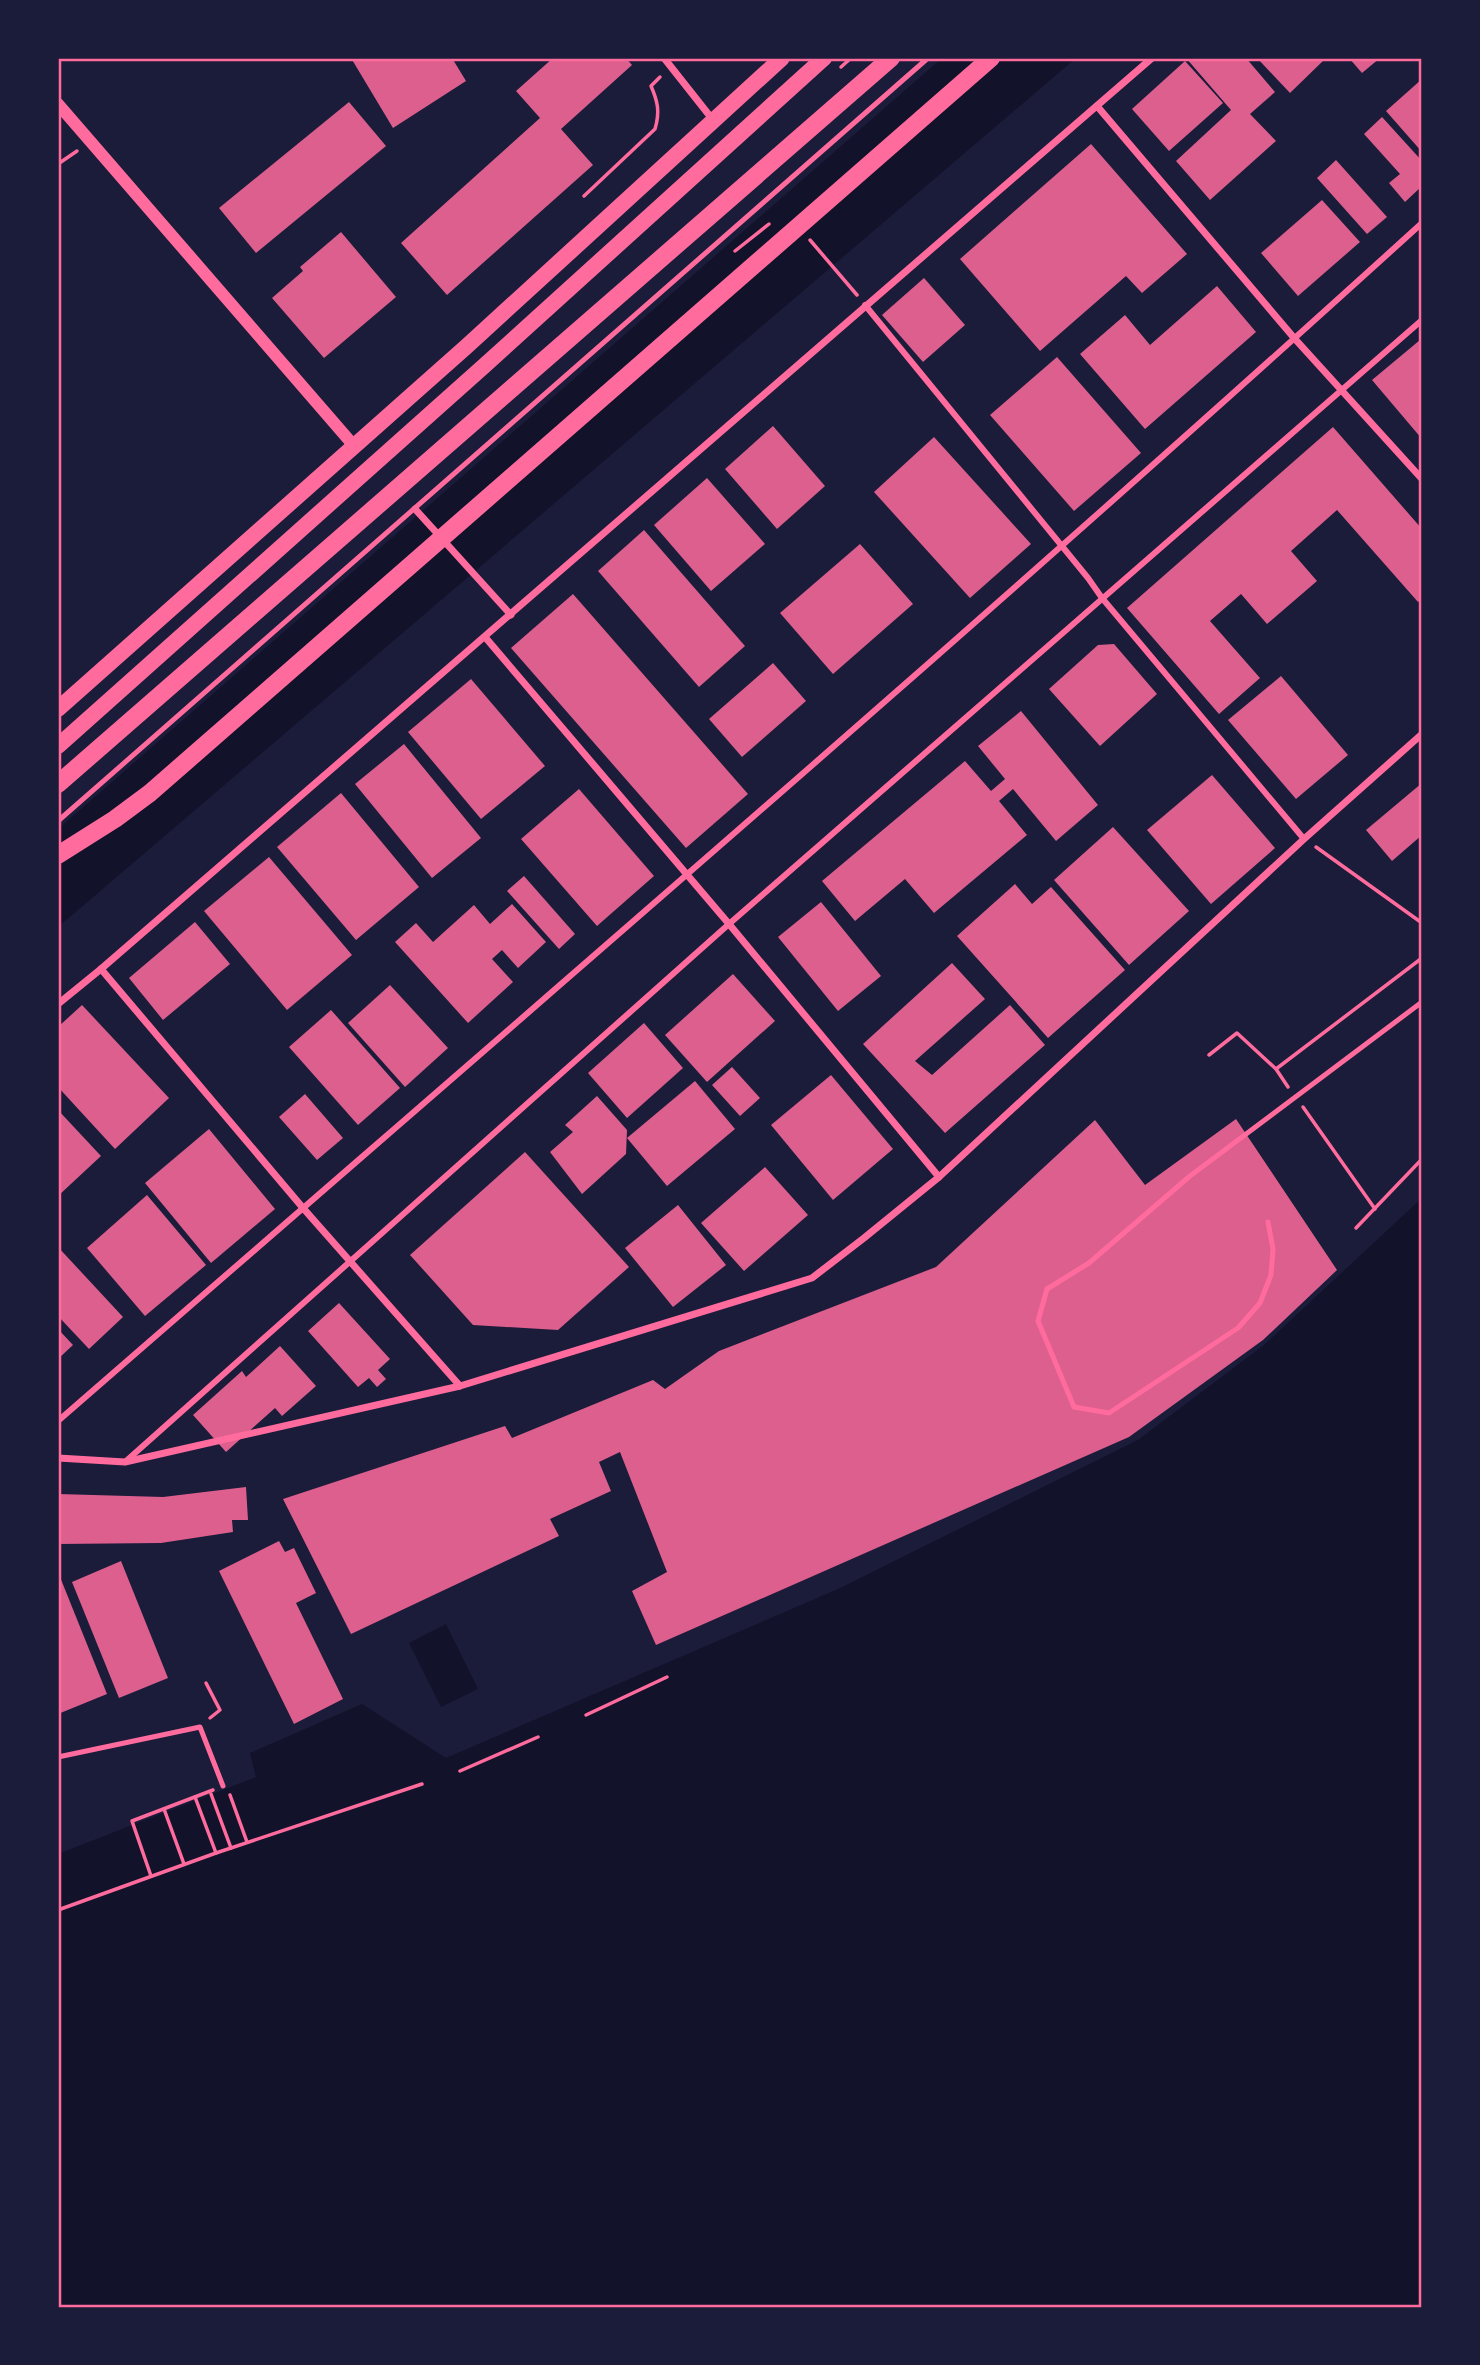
<svg xmlns="http://www.w3.org/2000/svg" width="1480" height="2365" viewBox="0 0 1480 2365" font-family="Roboto,sans-serif">
<style>
.water{fill:#12122b}
.building{fill:#dd5f8e}
.lines{fill:none;stroke-linecap:round;stroke-linejoin:round}
.path{stroke:#ff6b9d;stroke-width:3.5}
.service{stroke:#ff6b9d;stroke-width:5}
.pedestrian{stroke:#ff6b9d;stroke-width:6}
.minor{stroke:#ff6b9d;stroke-width:7}
.tertiary{stroke:#ff6b9d;stroke-width:12}
.primary{stroke:#ff6b9d;stroke-width:16}
.trunk{stroke:#ff6b9d;stroke-width:18}
.neatline{fill:none;stroke:#ff6b9d;stroke-width:2.5}
</style>
<rect width="100%" height="100%" fill="#1b1b3a"/>
<g class="water">
<path d="M942,58H1076L58,927V829Z"/>
<path d="M1422,1198V2307H58V1854L256,1777L250,1753L362,1704L446,1758L838,1589L1138,1440L1264,1345Z"/>
<path d="M446,1624L478,1689L441,1707L409,1643Z"/>
</g>
<g class="building">
<path d="M351,58H452L466,81L393,128Z"/>
<path d="M553,58H626L632,65L561,129L593,165L447,295L401,243L540,118L516,91Z"/>
<path d="M1186,58H1246L1275,92L1250,114L1276,141L1210,200L1176,161L1231,110Z"/>
<path d="M1257,58H1323L1325,59L1290,93Z"/>
<path d="M1349,58H1380L1362,73Z"/>
<path d="M1185,61L1223,103L1169,151L1132,109Z"/>
<path d="M1422,79V152L1386,111Z"/>
<path d="M349,102L386,146L256,253L219,208Z"/>
<path d="M1382,117L1422,161V186L1405,202L1389,183L1400,174L1364,134Z"/>
<path d="M1091,144L1187,254L1142,293L1126,276L1040,351L960,259Z"/>
<path d="M1336,160L1387,217L1367,234L1317,178Z"/>
<path d="M1322,200L1360,242L1298,296L1261,253Z"/>
<path d="M341,232L396,297L324,358L272,298L303,271L300,267Z"/>
<path d="M924,278L965,325L923,362L882,315Z"/>
<path d="M1217,286L1256,332L1145,429L1080,354L1125,315L1150,345Z"/>
<path d="M1420,340H1422V439L1372,380Z"/>
<path d="M1057,357L1141,453L1074,511L990,415Z"/>
<path d="M773,426L825,486L777,529L725,469Z"/>
<path d="M1333,427L1422,529V599L1418,602L1337,510L1291,551L1317,581L1267,624L1241,594L1210,621L1260,678L1219,714L1127,608Z"/>
<path d="M934,437L1031,544L970,598L874,492Z"/>
<path d="M707,478L765,544L711,591L654,525Z"/>
<path d="M644,530L745,646L699,687L598,571Z"/>
<path d="M860,544L913,604L833,674L780,613Z"/>
<path d="M573,594L748,794L686,848L511,648Z"/>
<path d="M1114,644L1157,694L1100,746L1049,689L1098,645Z"/>
<path d="M773,663L806,701L742,757L709,719Z"/>
<path d="M1281,676L1348,755L1296,799L1228,720Z"/>
<path d="M471,679L545,766L481,819L408,732Z"/>
<path d="M1021,711L1098,805L1056,841L1013,789L999,801L1027,835L934,913L905,879L855,921L822,881L965,761L991,791L1005,779L978,746Z"/>
<path d="M404,744L481,838L432,878L355,784Z"/>
<path d="M1212,775L1275,848L1211,904L1147,830Z"/>
<path d="M1422,783V835L1392,861L1366,830Z"/>
<path d="M579,789L654,876L597,926L521,839Z"/>
<path d="M341,793L419,887L356,940L277,847Z"/>
<path d="M1113,827L1189,911L1129,965L1054,880Z"/>
<path d="M269,857L352,955L287,1010L204,911Z"/>
<path d="M524,876L575,934L559,949L507,891Z"/>
<path d="M1015,884L1032,904L1051,887L1125,970L1048,1038L957,936Z"/>
<path d="M821,902L881,976L838,1011L778,937Z"/>
<path d="M512,904L546,942L518,968L502,950L492,959L513,982L468,1023L395,942L416,923L433,942L474,905L490,924Z"/>
<path d="M195,922L230,964L163,1020L129,978Z"/>
<path d="M952,963L985,999L915,1061L932,1075L1010,1005L1045,1045L945,1133L863,1044Z"/>
<path d="M733,974L775,1021L707,1082L665,1035Z"/>
<path d="M390,985L448,1048L405,1087L348,1023Z"/>
<path d="M82,1005L169,1098L115,1149L58,1087V1027Z"/>
<path d="M331,1010L400,1088L358,1125L289,1047Z"/>
<path d="M644,1023L683,1068L627,1118L588,1073Z"/>
<path d="M732,1067L760,1098L740,1116L712,1085Z"/>
<path d="M831,1075L893,1149L833,1200L771,1125Z"/>
<path d="M695,1081L735,1129L667,1186L627,1138Z"/>
<path d="M305,1094L343,1138L317,1160L279,1117Z"/>
<path d="M597,1096L627,1130L626,1154L582,1194L550,1152L573,1132L565,1125Z"/>
<path d="M58,1110L101,1156L58,1196Z"/>
<path d="M1236,1119L1337,1270L1263,1340L1129,1437L656,1645L632,1591L667,1572L620,1452L599,1462L611,1491L550,1519L559,1536L351,1634L283,1499L505,1426L512,1438L653,1380L665,1389L719,1351L936,1267L1095,1120L1145,1185Z"/>
<path d="M209,1129L275,1209L211,1263L145,1183Z"/>
<path d="M525,1152L629,1267L558,1330L473,1325L410,1255Z"/>
<path d="M765,1167L808,1215L744,1271L701,1223Z"/>
<path d="M147,1195L206,1265L145,1316L87,1248Z"/>
<path d="M678,1205L726,1265L673,1307L625,1248Z"/>
<path d="M58,1247L123,1317L89,1349L58,1316Z"/>
<path d="M339,1303L390,1359L378,1370L386,1379L377,1387L369,1378L358,1387L308,1331Z"/>
<path d="M58,1329L73,1345L58,1359Z"/>
<path d="M280,1346L316,1386L282,1416L275,1408L226,1452L193,1415L242,1371L246,1377Z"/>
<path d="M246,1487L248,1520H232L233,1532L161,1543L58,1544V1494L163,1497Z"/>
<path d="M279,1541L285,1552L294,1548L316,1593L296,1603L343,1699L294,1724L219,1571Z"/>
<path d="M121,1561L168,1678L119,1698L72,1582Z"/>
<path d="M58,1572L107,1694L58,1714Z"/>
</g>
<g class="lines">
<g class="path">
<path d="M841,67L851,58"/>
<path d="M58,164L77,151"/>
<path d="M584,196L655,129C660,112 658,102 651,86L660,77"/>
<path d="M810,240L857,295"/>
<path d="M735,251L769,224"/>
<path d="M1316,847L1422,923"/>
<path d="M1209,1055L1237,1033L1276,1069L1288,1087"/>
<path d="M1276,1069L1422,958"/>
<path d="M1303,1107L1375,1209"/>
<path d="M1356,1228L1422,1159"/>
<path d="M206,1683L220,1710L210,1718"/>
<path d="M586,1715L667,1677"/>
<path d="M460,1771L538,1737"/>
<path d="M211,1794L231,1848"/>
<path d="M230,1795L247,1842"/>
<path d="M195,1797L216,1853"/>
<path d="M164,1809L184,1864"/>
<path d="M151,1876L132,1821L213,1790"/>
<path d="M58,1910L216,1853L422,1784"/>
</g>
<g class="service">
<path d="M58,821L928,58"/>
<path d="M1268,1222L1273,1249L1271,1275L1260,1303L1238,1328L1109,1413L1074,1407L1038,1321L1047,1289L1089,1263L1190,1176L1422,1002"/>
<path d="M58,1757L200,1727L223,1786"/>
</g>
<g class="pedestrian">
<path d="M865,305L1088,578L1102,598L1304,839"/>
<path d="M58,1421C514,1024 974,630 1422,223"/>
<path d="M125,1462L729,924L1422,320"/>
</g>
<g class="minor">
<path d="M664,58L713,120"/>
<path d="M1097,106L1295,339L1422,479"/>
<path d="M415,509L511,615"/>
<path d="M485,637L729,924L939,1177"/>
<path d="M101,969L303,1208L460,1386"/>
<path d="M58,1004L101,969L1152,58"/>
<path d="M58,1458L125,1462L460,1386L812,1278L864,1238L939,1177L1304,839L1422,734"/>
</g>
<path class="tertiary" d="M58,104L355,447"/>
<g class="primary">
<path d="M58,709L467,346L782,58"/>
<path d="M58,746L484,366L824,58"/>
</g>
<g class="trunk">
<path d="M58,784L891,58"/>
<path d="M58,855L115,819L150,793L991,58"/>
</g>
</g>
<rect width="1480" height="2365" fill="none" stroke="#1b1b3a" stroke-width="119"/>
<rect x="60" y="60" width="1360" height="2246" class="neatline"/>
</svg>
